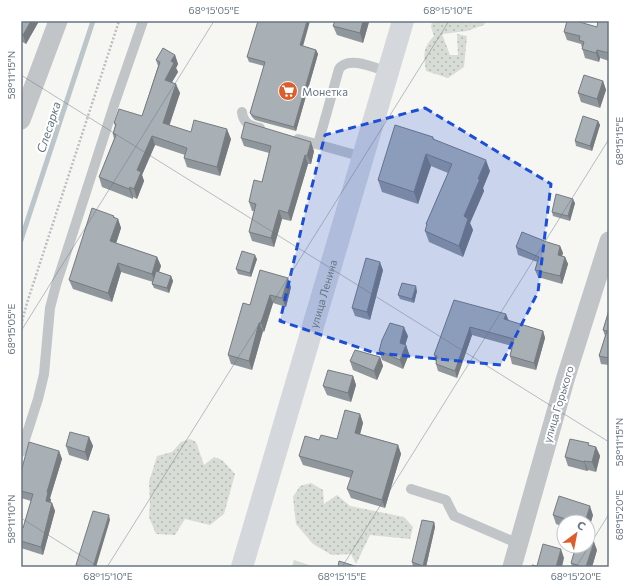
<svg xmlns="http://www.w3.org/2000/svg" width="630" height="588" viewBox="0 0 630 588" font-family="Commissioner,sans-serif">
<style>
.grass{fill:url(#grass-dots)}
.park{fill:#d7ddd4}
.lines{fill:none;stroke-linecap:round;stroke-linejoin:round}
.stream{stroke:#bbc5ca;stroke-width:5}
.path{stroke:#bbbdbf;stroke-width:2.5;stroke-dasharray:2 2;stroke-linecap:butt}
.lane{stroke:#c1c5c8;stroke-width:10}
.street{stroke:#c1c5c8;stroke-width:19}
.secondary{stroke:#d4d8dc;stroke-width:22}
.wall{fill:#90979c}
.shaded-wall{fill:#767b7f}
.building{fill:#a8b0b5;stroke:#767b7f}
.marked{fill:#1d4ed8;fill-opacity:0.2;stroke:#1d4ed8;stroke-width:3;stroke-dasharray:8 5;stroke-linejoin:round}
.ticks{fill:none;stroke:#667583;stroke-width:1;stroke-opacity:0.45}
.labels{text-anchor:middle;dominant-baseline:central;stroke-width:4;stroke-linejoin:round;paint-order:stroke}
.poi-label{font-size:11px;fill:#667583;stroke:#fff;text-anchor:start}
.street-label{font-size:11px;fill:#667583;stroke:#fff}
.water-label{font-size:12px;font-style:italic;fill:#62767f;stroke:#fff}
.neatline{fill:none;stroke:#667583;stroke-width:1.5}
.ticks-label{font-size:10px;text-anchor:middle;fill:#667583}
</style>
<defs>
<pattern id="grass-dots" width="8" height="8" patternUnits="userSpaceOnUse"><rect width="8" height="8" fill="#d7ddd4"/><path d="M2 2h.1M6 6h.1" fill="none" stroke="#b2b8b1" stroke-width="1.8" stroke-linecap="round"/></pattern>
</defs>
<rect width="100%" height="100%" fill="#f6f6f3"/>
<g class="grass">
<path d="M432,21H486L484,25L467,31L442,34L450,55H458L457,34L467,36L464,67L448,78L426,71C424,56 422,48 434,36L431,27Z"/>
<path d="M190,439L196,442L204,465L214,457L222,460L235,474L224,514L210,525L185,519L175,535L156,534L149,517L150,504L149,482L157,456L172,452L181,442Z"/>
<path d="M311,483L323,490L324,504L337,495L350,506L404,517L413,527L410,539L370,535L356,564L351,554L332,555L313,544L296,524L293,497L300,486Z"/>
</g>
<path class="park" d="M294,560L315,567H292Z"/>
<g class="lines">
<path class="stream" d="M21,240L93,21"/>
<path class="path" d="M21,325L27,303L119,21"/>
<g class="lane">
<path d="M242,112C243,123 250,126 260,128"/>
<path d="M298,139L363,157"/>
<path d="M318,144L339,69C348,55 375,68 388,72"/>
<path d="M21,452L38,399L44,374L50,308L56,285L115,102L143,21"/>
<path d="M411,489L446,500L454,516L519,544"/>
</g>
<g class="street">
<path d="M21,120L58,21"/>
<path d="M512,567L565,380L609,241"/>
</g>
<path class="secondary" id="s1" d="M242,567L403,21"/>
</g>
<g class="wall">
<path d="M21,21H39L26,44L21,41Z"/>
<path d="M335,21H368L369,22L363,43L337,35L333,26Z"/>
<path d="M609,21V61L600,58L599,62L585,58L581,44L567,40L564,32L597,27Z"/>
<path d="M303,46L316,50L318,54L296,131L255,120L252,117L250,113L264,66L249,62L247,57Z"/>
<path d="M175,55L178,64L176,68L178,72L172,82L180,93L169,125L191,132L231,139L220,176L187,167L184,158L185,155L155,145L142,175L144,181L137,199L133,197V199L102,187L99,177L114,139L113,134L115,126L114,123L142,116L158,66L156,60Z"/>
<path d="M603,81L606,90L600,108L581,102L578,93Z"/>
<path d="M598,121L600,125L592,151L576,146L575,141Z"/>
<path d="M433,137L434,140L490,171L483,188L484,191L470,223L473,230L463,257L429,242L425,231L427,225L426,224L448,173L431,166L418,204L382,192L378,180Z"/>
<path d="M241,138L314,151L311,164H308L291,221L282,219L274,247L252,241L249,232L254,211H252L249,202L262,182L269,153L244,146Z"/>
<path d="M575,203L570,221L553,216L552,212Z"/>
<path d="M114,218L118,219L121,228L116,243L157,257L161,266L159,272L171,276L173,281L169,293L154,288L152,284L153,282L121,272L112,302L73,289L69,280Z"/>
<path d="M547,242L560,246L563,253L562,256L565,257L568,264L562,284L538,277L535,270L537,262L518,255L516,247Z"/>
<path d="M257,259L251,277L238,274L236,269Z"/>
<path d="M260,270L291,287L286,307L273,303L264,332L263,331L252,370L231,364L228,355L250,305Z"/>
<path d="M383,270L370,320L355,316L352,308Z"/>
<path d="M417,291L414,303L400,299L398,295Z"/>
<path d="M454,300L508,321L543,331L545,338L536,370L512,364L510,356L512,346L472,335L457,378L438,371L436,364V362L434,355Z"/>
<path d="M609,310V365L601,364L599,356L605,336L603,330Z"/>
<path d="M408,336L405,345H406L409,354L403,369L382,360L379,351Z"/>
<path d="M380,357L383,366L377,380L353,370L350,361Z"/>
<path d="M353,376L356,385L351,402L327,395L323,386Z"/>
<path d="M360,414L363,423L360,434L398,445L401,454L385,508L351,498L347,489L351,478L303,465L299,456L319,440L337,439Z"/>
<path d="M89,437L93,446L88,461L69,455L66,446Z"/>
<path d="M589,445L596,447L600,456L596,472L588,470L587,471L568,466L565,457Z"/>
<path d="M59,451L62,459L50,498L51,500L50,503H52L55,511L43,555L21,548V527L23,528L31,501L21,498V472Z"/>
<path d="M553,515H593L588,532V522H564V527L556,524Z"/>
<path d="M434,522L435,527L426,567H413L412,562Z"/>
<path d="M597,550L592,567H572L571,563Z"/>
</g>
<g class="shaded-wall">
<path d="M31,21H39L26,44L23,35Z"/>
<path d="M307,21H310L302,50L300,45Z"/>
<path d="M363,21H368L369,22L363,43L360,33Z"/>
<path d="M316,50L318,54L296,131L294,127Z"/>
<path d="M597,50L600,58L599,62L596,53Z"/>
<path d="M175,55L178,64L176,68L178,72L168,89L165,80L171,61Z"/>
<path d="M603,81L606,90L600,108L597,99Z"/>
<path d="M176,84L180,93L167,133L163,123Z"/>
<path d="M598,121L600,125L592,151L590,146Z"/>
<path d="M227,129L231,139L220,176L217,167Z"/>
<path d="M152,136L155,145L142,175L144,181L137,199L134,189L137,170Z"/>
<path d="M311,142L314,151L311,164L307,156Z"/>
<path d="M426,154L431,166L418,204L414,192Z"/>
<path d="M305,155L308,164L291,221L288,213Z"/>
<path d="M486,160L490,171L483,188L484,191L470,223L473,230L463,257L459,246L464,216Z"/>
<path d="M130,187L133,197V199L129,189Z"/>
<path d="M573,199L575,203L570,221L568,216Z"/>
<path d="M279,210L282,219L274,247L271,238Z"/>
<path d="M114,216L116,223L118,219L121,228L114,250L110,241Z"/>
<path d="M560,246L563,253L560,262L558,255Z"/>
<path d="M255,255L257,259L251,277L250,273Z"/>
<path d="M157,257L161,266L155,283L152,274Z"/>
<path d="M565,257L568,264L562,284L560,276Z"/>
<path d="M380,262L383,270L370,320L367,312Z"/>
<path d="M118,263L121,272L112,302L108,293Z"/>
<path d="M171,276L173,281L169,293L167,288Z"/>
<path d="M288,278L291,287L286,307L282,298Z"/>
<path d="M416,286L417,291L414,303L412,299Z"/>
<path d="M270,295L273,303L264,332L261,323Z"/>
<path d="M506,314L509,321L504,319Z"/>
<path d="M259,323L263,331L252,370L249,361Z"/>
<path d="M404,327L408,336L403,352L400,343Z"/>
<path d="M470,327L472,335L457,378L455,371Z"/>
<path d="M543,331L545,338L536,370L534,363Z"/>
<path d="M406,345L409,354L403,369L400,360Z"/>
<path d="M380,357L383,366L377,380L374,371Z"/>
<path d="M353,376L356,385L351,402L348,393Z"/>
<path d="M360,414L363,423L358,442L355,433Z"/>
<path d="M89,437L93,446L88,461L85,452Z"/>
<path d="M398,445L401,454L385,508L382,500Z"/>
<path d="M596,447L600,456L596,472L592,462Z"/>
<path d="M59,451L62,459L50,498L51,500L48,509L46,501L47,492Z"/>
<path d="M584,461L588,470L587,471L584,462Z"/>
<path d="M52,503L55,511L43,555L41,547Z"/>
<path d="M590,506L593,515L588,532V522H585Z"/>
<path d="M109,515L110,520L96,567H93Z"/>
<path d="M434,522L435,527L426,567H424L423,566Z"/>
<path d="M594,542L597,550L592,567H586Z"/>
<path d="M561,549L564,558L562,567H556Z"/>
</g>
<g class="building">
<path d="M21,21H31L23,35L21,34Z"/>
<path d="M258,21H307L300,45L316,50L294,127L254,116L250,113L265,62L247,57Z"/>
<path d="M335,21H363L360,33L333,26Z"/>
<path d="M567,21H576L597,27L598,21H609V53L597,50L596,53L582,49L584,42L579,40L580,36L564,32Z"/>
<path d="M163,48L175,55L171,61L174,63L165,80L176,84L163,123L191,132L194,120L227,129L217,167L184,158L187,148L152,136L137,170L141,172L134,189L130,187L129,189L99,177L116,135L113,134L116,124L114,123L119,109L142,116L160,62L156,60Z"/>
<path d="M584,75L603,81L597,99L578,93Z"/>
<path d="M583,116L598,121L590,146L575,141Z"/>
<path d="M245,122L311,142L307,156L305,155L288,213L279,210L271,238L249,232L256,204L249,202L254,180L262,182L271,146L241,138Z"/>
<path d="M395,125L433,137V139L486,160L478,179H480L464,216L468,219L459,246L425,231L427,224H426L452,164L426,154L414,192L378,180Z"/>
<path d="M556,194L573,199L568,216L552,212Z"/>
<path d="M92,208L114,216L113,217L118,219L110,241L157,257L152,274L118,263L108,293L69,280Z"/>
<path d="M522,232L547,242L560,246L558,255L565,257L560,276L535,270L539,257L516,247Z"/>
<path d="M242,251L255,255L250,273L236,269Z"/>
<path d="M366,258L380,262L367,312L352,308Z"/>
<path d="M260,270L288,278L282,298L270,295L261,323H259L249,361L228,355L243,303L250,305Z"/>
<path d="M156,271L171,276L167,288L152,284Z"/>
<path d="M402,283L416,286L412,299L398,295Z"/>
<path d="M454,300L506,314L504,319L543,331L534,363L510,356L514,339L470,327L455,371L436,364L437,356L434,355Z"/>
<path d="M609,310V358L599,356L607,331L603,330Z"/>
<path d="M390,323L404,327L400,343L406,345L400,360L379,351L382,340Z"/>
<path d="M355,350L380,357L374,371L350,361Z"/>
<path d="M328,370L353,376L348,393L323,386Z"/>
<path d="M345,410L360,414L355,433L398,445L382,500L347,489L353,471L299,456L305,436L319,440L321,435L337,439Z"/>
<path d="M70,432L89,437L85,452L66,446Z"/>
<path d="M570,439L589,443L588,445L596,447L592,462L584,461V462L565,457Z"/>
<path d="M29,442L59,451L47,492H48L46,501L52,503L41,547L21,541V527L23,528L33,494L21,491V472Z"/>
<path d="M559,496L590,506L585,522H575L553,515Z"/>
<path d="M93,511L109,515L93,567H83L76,565Z"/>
<path d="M422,520L434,522L423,566L412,562Z"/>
<path d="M588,540L594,542L586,567H583L571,563L576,546H588Z"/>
<path d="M543,544L561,549L556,567H532V565L537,566Z"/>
<path d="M339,561L358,567H338Z"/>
</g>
<path class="marked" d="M425,108L551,184L538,292L501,365L375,353L280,321L304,217L325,135Z"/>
<path class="ticks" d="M21,75L609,442M21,331L214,21M21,518L99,567M107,567L449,21M342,567L609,139M576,567L609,514"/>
<defs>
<g id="supermarket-disc" transform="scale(1)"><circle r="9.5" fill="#dd5d2b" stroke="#fff"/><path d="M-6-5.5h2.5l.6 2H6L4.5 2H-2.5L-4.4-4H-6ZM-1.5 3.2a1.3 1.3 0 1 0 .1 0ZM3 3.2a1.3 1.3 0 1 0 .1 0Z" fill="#fff"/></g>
</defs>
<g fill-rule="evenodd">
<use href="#supermarket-disc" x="288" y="91"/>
</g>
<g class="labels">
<g class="poi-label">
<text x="302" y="91">Монетка</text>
</g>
<g class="street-label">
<text stroke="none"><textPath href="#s1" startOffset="285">улица Ленина</textPath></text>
<text transform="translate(558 404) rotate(-73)">улица Горького</text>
</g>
<g class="water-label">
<text transform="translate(48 127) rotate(-72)">Слесарка</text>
</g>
</g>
<rect width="630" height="588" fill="none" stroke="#ffffff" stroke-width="44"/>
<g transform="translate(576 534) rotate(32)"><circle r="19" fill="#ffffff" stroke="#c2c8cd"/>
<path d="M0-3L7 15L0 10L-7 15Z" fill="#dd5d2b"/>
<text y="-6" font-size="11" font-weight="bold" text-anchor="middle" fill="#667583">С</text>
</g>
<rect x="22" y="22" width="586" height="544" class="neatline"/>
<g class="ticks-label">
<text x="214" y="14">68°15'05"E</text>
<text x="448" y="14">68°15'10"E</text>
<text transform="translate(11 75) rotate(-90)" y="4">58°11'15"N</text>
<text transform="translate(619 141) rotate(-90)" y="4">68°15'15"E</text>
<text transform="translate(11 329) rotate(-90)" y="4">68°15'05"E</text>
<text transform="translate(619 442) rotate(-90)" y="4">58°11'15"N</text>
<text transform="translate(619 515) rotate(-90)" y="4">68°15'20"E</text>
<text transform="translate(11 519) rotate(-90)" y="4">58°11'10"N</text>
<text x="108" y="580">68°15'10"E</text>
<text x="342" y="580">68°15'15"E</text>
<text x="576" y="580">68°15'20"E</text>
</g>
</svg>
